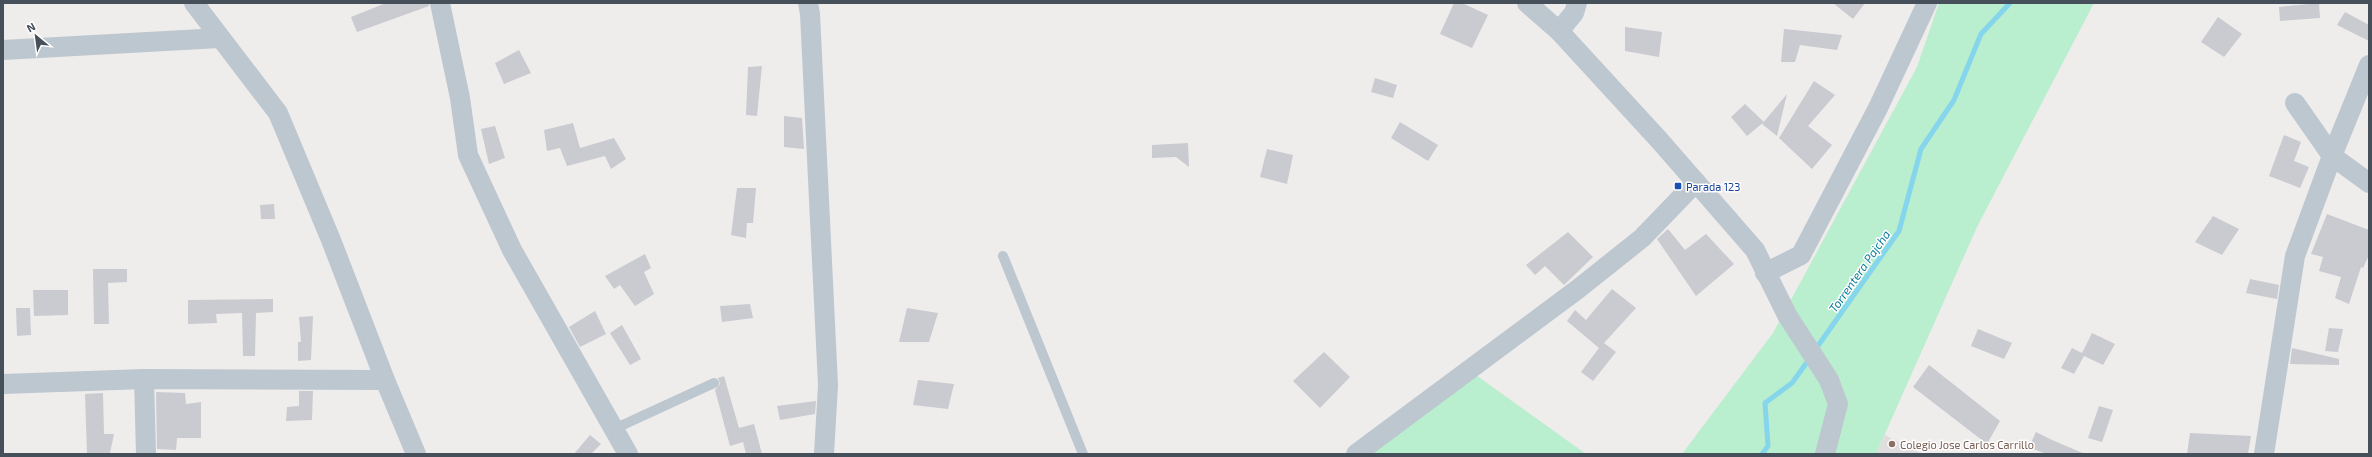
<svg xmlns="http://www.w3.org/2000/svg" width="2372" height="457" viewBox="0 0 2372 457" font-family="'Exo 2',sans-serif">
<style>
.education{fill:#e0ddde}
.green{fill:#b9eece}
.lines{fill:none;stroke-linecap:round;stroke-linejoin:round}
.stream{stroke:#85d6ec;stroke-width:5}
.building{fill:#c9cbd1}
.service{stroke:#bdc7cf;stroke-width:10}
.minor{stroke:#bdc7cf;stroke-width:20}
.transit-dot{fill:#1a4fb4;stroke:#fff;stroke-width:1.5}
.education-dot{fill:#8d6e63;stroke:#fff;stroke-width:1.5}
.labels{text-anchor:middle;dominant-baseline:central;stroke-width:3;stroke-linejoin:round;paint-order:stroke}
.transit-label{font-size:11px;fill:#164399;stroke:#fff;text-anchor:start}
.education-label{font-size:11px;fill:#785e54;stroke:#fff;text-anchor:start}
.water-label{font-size:12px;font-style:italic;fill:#0b7f9f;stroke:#fff}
</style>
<rect width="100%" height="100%" fill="#efecec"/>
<path class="education" d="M1885,435L1922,454H1876Z"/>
<g class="green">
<path d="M1939,3H2094L1977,227L1876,454H1682L1773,333L1917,67Z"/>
<path d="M1473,373L1586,454H1367Z"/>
</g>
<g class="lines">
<g class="stream">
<path d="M1815,350L1899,231L1921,149L1954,100L1981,34L2010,3"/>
<path d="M1762,454L1768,446L1765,403L1792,383L1810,358"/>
</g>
</g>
<g class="building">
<path d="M386,3H429V6L357,32L351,17Z"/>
<path d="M1454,3H1462L1488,15L1472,48L1440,34Z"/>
<path d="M1833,3H1865L1853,19Z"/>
<path d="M2319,3L2320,18L2280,21L2279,7Z"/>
<path d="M2345,12L2369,25V41L2337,25Z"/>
<path d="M2218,17L2242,34L2224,57L2201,42Z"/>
<path d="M1625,27L1662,32L1659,57L1625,51Z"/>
<path d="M1784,29L1842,35L1837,50L1800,45L1795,62H1781Z"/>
<path d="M519,50L531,73L504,84L495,63Z"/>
<path d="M762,66L757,116L746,115L748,67Z"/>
<path d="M1375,78L1397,85L1393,98L1371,92Z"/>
<path d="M1814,81L1835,95L1808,126L1832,145L1812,169L1779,138Z"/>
<path d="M1787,94L1777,136L1762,124Z"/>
<path d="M1745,104L1764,122L1747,136L1731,117Z"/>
<path d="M784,116L802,118L804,149L784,147Z"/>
<path d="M1400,122L1438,145L1428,161L1391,138Z"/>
<path d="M573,123L580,148L614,138L626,159L611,169L605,156L567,166L560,148L547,151L544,130Z"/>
<path d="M495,126L505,158L489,164L481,129Z"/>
<path d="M2284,135L2301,142L2294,161L2309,167L2300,188L2269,176Z"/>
<path d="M1188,143L1189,167L1176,157L1152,158V145Z"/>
<path d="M1267,149L1293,155L1287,184L1260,177Z"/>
<path d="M737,188H756L753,223H747L746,238L731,235Z"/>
<path d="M274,204L275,219H261L260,205Z"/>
<path d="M2327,214L2369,230V255L2363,268L2361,267L2349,304L2335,298L2341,277L2319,271L2323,257L2311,254Z"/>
<path d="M2213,216L2239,229L2222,255L2195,242Z"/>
<path d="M1668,229L1685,250L1706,234L1734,264L1696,296L1657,239Z"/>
<path d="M1568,232L1593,257L1564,285L1545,266L1535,275L1526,265Z"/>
<path d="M645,254L651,268L644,272L654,294L635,306L620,285L614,289L605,276Z"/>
<path d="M93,269H127V282L108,283L109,324H94Z"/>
<path d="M2250,279L2279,285L2277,299L2246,293Z"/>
<path d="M1612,289L1636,308L1604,343L1616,352L1593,381L1581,372L1599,348L1567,321L1575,310L1586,320Z"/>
<path d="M33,290H68V315L34,316Z"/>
<path d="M273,299V312L256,313L255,356H243L242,313L216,314L217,323L188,324V300Z"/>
<path d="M750,304L753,318L722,322L720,306Z"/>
<path d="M16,308H30L31,335L17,336Z"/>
<path d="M907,308L938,313L929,342H899Z"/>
<path d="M595,311L606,334L580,347L569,327Z"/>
<path d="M313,316L311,360L298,361V342H301L299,317Z"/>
<path d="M622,325L641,359L630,365L610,333Z"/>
<path d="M2329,328L2343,329L2338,352L2325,351Z"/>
<path d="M1978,329L2012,343L2004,359L1971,346Z"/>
<path d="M2092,333L2115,344L2103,365L2084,356L2074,374L2061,368L2072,348L2082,353Z"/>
<path d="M2292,348L2339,359V365L2290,364Z"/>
<path d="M1324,352L1350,377L1320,408L1293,381Z"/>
<path d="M1929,365L2000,421L1987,444L1913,387Z"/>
<path d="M724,376L739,428L754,424L762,454H746L743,442L730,446L715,390L720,384L718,378Z"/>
<path d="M918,380L954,384L948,409L913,405Z"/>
<path d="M299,391H313L312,420L286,421L287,407L299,406Z"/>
<path d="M156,392L185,393L186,404L201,402V438H177L176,450L157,449Z"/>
<path d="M103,393L104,434H114L110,453L87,454L85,394Z"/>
<path d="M816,401L815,414L780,420L777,406Z"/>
<path d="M2099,406L2113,410L2102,442L2088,438Z"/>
<path d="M2036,432L2052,440L2085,454H2046L2029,447Z"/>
<path d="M2190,433L2251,436L2248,454H2187Z"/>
<path d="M590,435L601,444L591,454H574Z"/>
</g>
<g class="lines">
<g class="service">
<path d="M1003,256L1083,454"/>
<path d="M614,429L714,383"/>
</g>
<g class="minor">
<path d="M194,3L278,113L331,240L385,380L416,454"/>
<path d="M440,3L460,98L468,155L512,250L628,454"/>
<path d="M808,3L810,14L828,385L824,454"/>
<path d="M1527,3L1559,31L1660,141L1755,250L1787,315L1829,380L1838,404L1825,454"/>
<path d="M1559,31L1574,13L1577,3"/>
<path d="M3,50L220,38"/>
<path d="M2295,103L2332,156L2369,183"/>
<path d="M1765,273L1801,255L1878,108L1927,3"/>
<path d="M144,379L146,454"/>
<path d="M3,384L144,379L385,380"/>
<path d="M1356,454L1578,289L1642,238L1696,182"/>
<path d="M2264,454L2295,256L2332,156L2369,65"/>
</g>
</g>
<rect class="transit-dot" x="1674" y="182" width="8" height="8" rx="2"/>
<circle class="education-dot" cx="1892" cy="444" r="4"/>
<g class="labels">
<g class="transit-label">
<text x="1686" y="186">Parada 123</text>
</g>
<g class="education-label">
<text x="1900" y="444">Colegio Jose Carlos Carrillo</text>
</g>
<g class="water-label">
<text transform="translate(1859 271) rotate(-55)">Torrentera Pajcha</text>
</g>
</g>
<rect width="2372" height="457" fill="none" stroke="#45505a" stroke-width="8"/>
<g transform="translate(36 36) rotate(331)" stroke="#ffffff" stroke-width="3" paint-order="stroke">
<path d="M0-3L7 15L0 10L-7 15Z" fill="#45505a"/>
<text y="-6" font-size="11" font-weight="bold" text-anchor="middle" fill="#45505a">N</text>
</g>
</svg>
